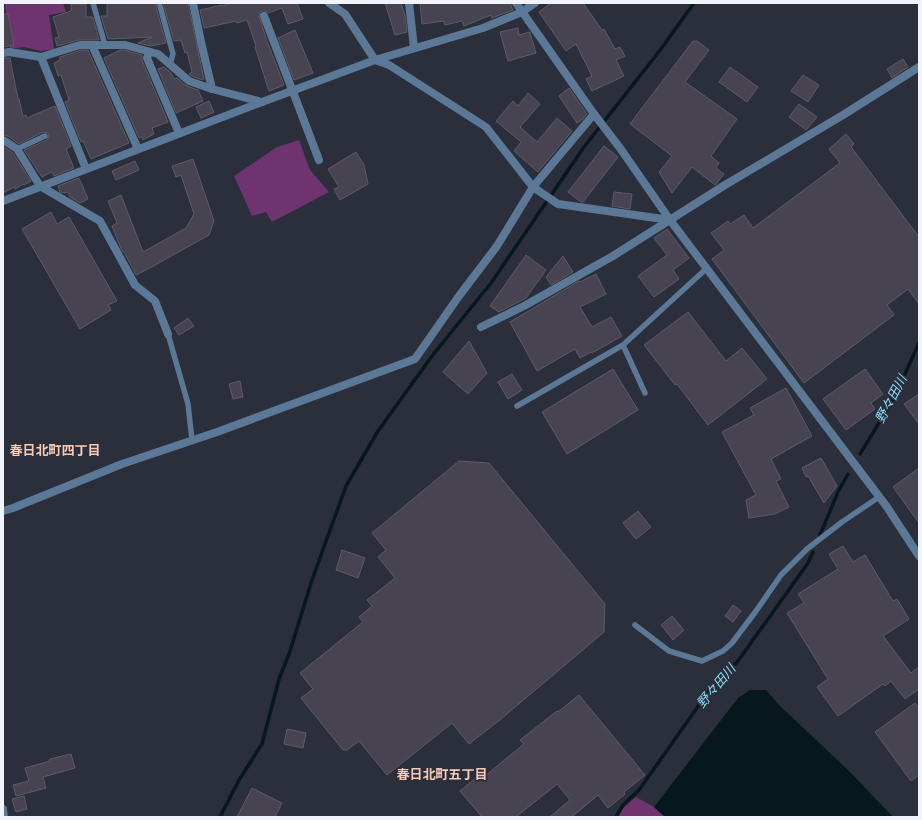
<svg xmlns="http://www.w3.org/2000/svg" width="922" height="820" viewBox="0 0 922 820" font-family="'Space Grotesk','Noto Sans JP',sans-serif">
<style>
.green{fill:#6f3370}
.water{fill:#07181d}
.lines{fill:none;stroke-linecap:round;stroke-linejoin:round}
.stream{stroke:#07181d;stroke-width:3.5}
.building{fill:#474350;stroke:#5f5a68}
.service{stroke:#5b7996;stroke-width:5.5}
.minor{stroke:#5b7996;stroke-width:8}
.labels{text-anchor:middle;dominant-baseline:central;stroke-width:3.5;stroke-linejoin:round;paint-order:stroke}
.water-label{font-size:13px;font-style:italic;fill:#86ddfa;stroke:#2b2e3b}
.neighbourhood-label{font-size:13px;font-weight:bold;fill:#f8cab5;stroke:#2b2e3b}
</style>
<rect width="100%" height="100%" fill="#2b2e3b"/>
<g class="green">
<path d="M3,3H63L66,12L49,15L54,49L41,51L24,47L10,49L5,3Z"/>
<path d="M299,140L310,170L329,192L272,222L266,212L252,216L234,176L277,147Z"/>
<path d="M636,797L654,807L665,817H617L622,809Z"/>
</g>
<path class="water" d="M750,690H766L779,705L849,771L893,817H665L654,807L738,698Z"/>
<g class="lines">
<g class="stream">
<path d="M860,454L893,400L919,343"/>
<path d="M820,535L838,492L848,474"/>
<path d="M220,817L239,780L262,744L279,679L289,654L312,580L346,486L378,431L432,356L491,283L584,147L661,49L694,3"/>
<path d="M616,817L623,805L639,790L711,688L738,661L808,563L813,552"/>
</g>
</g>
<g class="building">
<path d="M107,3H157L156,7L166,43L151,46L138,43L152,37L108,39L101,16H107Z"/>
<path d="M163,3H188L204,79L202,80L192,76L189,74L192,72L187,52L185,53L181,40L174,41Z"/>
<path d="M232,3H297L303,19L288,24L282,8L268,13L265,11H262L260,12L259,16L267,41L284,85L269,91L255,47L256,46L247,20L237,23L236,21L204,28L200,10L222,5V6Z"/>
<path d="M385,3H401L405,16L407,32L395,35Z"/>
<path d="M420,3H510L513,10L492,18L491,15L464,26L462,21L445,25L444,21L422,24Z"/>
<path d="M551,3H583L602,30L604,29L615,49L620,47L625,56L616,60L624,76L592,91L586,79L592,76L576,44L566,51L539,12Z"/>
<path d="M71,4H86V17H93L99,40H79L57,46L55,38L59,37L53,17L71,11Z"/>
<path d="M3,14H8L14,45L3,47Z"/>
<path d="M518,28L519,35L530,32V33L536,53L508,61L500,32Z"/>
<path d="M295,30L313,73L294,80L278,38Z"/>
<path d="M693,41H697L709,50L685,82L737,119L711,156L719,163L716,168L724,174L716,184L715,185L692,167L672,193L659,172L672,156L630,124Z"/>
<path d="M81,50H88L129,143L91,159L83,141L81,142L65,102L69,100L61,75L58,76L54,63L60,60V57Z"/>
<path d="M120,50H124L142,55V60L168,122L152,128L154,134L143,140L142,137L139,138L104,58Z"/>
<path d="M3,58H10L18,99H19L23,116L26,115L27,118L55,106L71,146L66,149L74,168L54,176L52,172L42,177L24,150L47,140L49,136L48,133L43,132L19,144L8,136H3Z"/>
<path d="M903,59L908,67L892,78L887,69Z"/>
<path d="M164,67L171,73L174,79L177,78L187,86L198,90L203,101L176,113L158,69Z"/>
<path d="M730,67L758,87L747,102L719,82Z"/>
<path d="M803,75L819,85L808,102L791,91Z"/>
<path d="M569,88L587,114L582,120L577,123L559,96Z"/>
<path d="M528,93L540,104L520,127L537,142L557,118L572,131L538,172L514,151L521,142L496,121L513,101L518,106Z"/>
<path d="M209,101L214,112L201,118L196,107Z"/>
<path d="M799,104L817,117L806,130L789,117Z"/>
<path d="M846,134L854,144L851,147L919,237V304L908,289L887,305L894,315L804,383L712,259L724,250L711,233L728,221L730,224L744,215L753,228L840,163L829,149Z"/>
<path d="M3,146L13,153L31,181L24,185L23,184L15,189L14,187L3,193Z"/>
<path d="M604,146L618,157L583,202H581L568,192Z"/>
<path d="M356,152L364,165L368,184L340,200L334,189L339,187L328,169Z"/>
<path d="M193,159L214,221L209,235L148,269L136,275L124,252H123L121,249L112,226L117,223L108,201L121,195L143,252L186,228L194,214L181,175L176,177L172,166Z"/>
<path d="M135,161L139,170L116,180L112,171Z"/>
<path d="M79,178L88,199L80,203L70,197L68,192L64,193L60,192L58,186Z"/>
<path d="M614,192L632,194L630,209L612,206Z"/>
<path d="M51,212L57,224L69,217L117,301L108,305L111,310L80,329L22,229Z"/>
<path d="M667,229L689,258L673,270L679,279L654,297L638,276L667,255L654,238Z"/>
<path d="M526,255L546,270L526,298L499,312L490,306Z"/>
<path d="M563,256L573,272L551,285L546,277Z"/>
<path d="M596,274L606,294L580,307L592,327L611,317L622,336L592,353L591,352L580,358L575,349L537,371L510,322L579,281L580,282Z"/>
<path d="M688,312L726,361L742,348L767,379L708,425L677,384L675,385L644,345Z"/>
<path d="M188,318L194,326L179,335L174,328Z"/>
<path d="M469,341L487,373L468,394L443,372Z"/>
<path d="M613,369L638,410L567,454L542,412Z"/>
<path d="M865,369L883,394L871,403L875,409L846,430L823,399Z"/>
<path d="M512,374L522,390L508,399L498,382Z"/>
<path d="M240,381L243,397L233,399L229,384Z"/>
<path d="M786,388L812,436L771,459L781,479L776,481L789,507L775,514L749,518L746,500L756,495L722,432L754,415L750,408Z"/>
<path d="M919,394V424L904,404Z"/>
<path d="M821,458L837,486L824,503L808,476L806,477L802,468Z"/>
<path d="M459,461L489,463L605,604L604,632L501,719L469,744L452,723L387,775L359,741L347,750H343L301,698L313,689L300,673L363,622L359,617L372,606L367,600L395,578L378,557L386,550L372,533Z"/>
<path d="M919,468V523L893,487Z"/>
<path d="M638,511L651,527L636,539L623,523Z"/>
<path d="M843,546L853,562L865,555L893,601L897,599L909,619L883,636L911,673L919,667V689L905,699L891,681L885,686L883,684L838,716L817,687L828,679L787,613L804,603L798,594L838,569L829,554Z"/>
<path d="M342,550L365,558L358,578L336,570Z"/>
<path d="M733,605L741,611L733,622L725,616Z"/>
<path d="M672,616L684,630L673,640L661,625Z"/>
<path d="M579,695L645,775L624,792L625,794L608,808L598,795L572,817H550L570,800L557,784L516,817H482L460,791L482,773L485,776L524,744L520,740L557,711L558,712Z"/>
<path d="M915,703L919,708V775L911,781L875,732Z"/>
<path d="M287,729L306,733L303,748L284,744Z"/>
<path d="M71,754L75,768L43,777L46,788L16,796L13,785L29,781L25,768L50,761V759Z"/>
<path d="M252,788L282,803L275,817H237Z"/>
<path d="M24,796L27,809L16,812L12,799Z"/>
</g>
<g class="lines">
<g class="service">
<path d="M93,3L105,45"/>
<path d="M160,6L173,54L170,65"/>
<path d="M17,149L45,136"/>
<path d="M168,334L188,404L192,440"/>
<path d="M623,345L645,393"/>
<path d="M517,406L623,345L707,268"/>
<path d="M635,625L669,651L702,661L723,651L732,643L756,611L781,575L807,549L842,522L879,497"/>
</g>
<g class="minor">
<path d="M193,3L201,42L212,89"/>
<path d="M329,3L345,14L375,60L389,65L486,127L533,187L558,204L670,220"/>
<path d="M409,3L414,48"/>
<path d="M516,3L594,114L620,148L670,220L887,507L919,556"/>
<path d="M264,16L319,160"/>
<path d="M92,45L138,149"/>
<path d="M149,52L147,58L179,133"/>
<path d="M3,53L9,52L41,57L80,45H125L158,54L189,81L212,89L262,102"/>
<path d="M41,57L86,169"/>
<path d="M3,141H5L17,149L40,186L100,221L135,285L155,301L168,334"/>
<path d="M3,201L262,102L375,60L483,28L522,12L535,3"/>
<path d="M481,327L524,306L613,256L725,185L843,115L919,67"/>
<path d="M3,511L13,508L122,464L217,432L415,359L459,296L497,246L533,187L594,114"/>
<path d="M3,809L4,817"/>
</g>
</g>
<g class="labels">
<g class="water-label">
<text transform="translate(891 399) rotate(-62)">野々田川</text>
<text transform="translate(716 686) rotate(-50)">野々田川</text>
</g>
<g class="neighbourhood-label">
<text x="55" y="450">春日北町四丁目</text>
<text x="442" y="774">春日北町五丁目</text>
</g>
</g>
<rect width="922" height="820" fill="none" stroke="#f2f4fd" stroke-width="8"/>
</svg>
